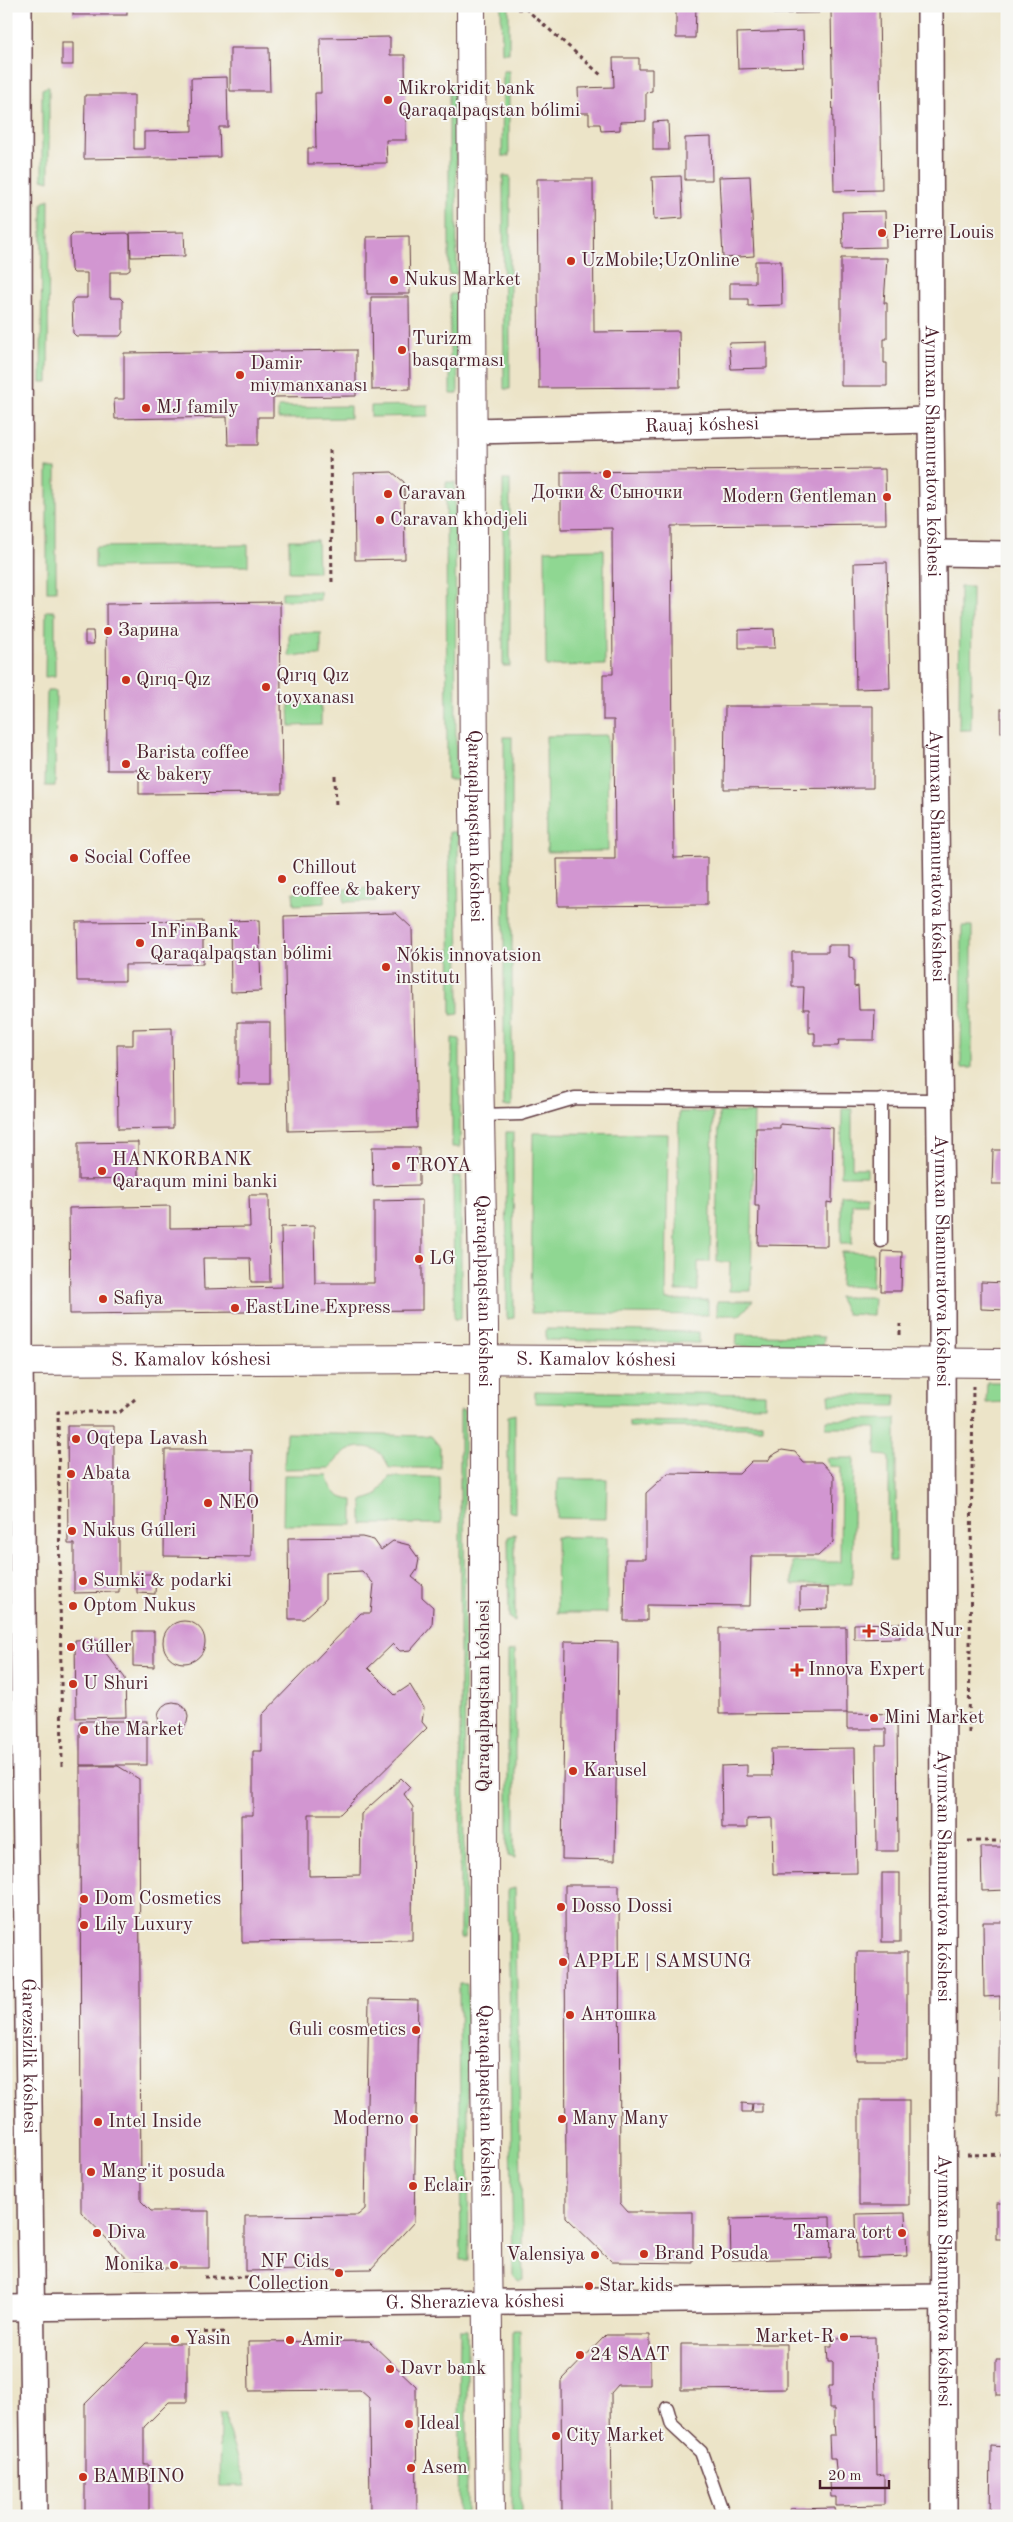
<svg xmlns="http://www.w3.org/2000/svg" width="1013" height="2522" viewBox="0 0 1013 2522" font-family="'Old Standard TT',serif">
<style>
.green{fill:#8fd792;stroke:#6c7b5e}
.building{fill:#d296d1}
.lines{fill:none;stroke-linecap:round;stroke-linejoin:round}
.lane-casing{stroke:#623d43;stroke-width:15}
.street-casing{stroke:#623d43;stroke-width:28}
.secondary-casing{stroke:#623d43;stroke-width:30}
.path{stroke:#623d43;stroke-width:3;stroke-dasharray:4 4;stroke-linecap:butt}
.lane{stroke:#fff;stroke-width:12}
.street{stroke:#fff;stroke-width:25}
.secondary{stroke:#fff;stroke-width:28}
.poi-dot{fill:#c8321e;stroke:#f6f6f2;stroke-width:2}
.labels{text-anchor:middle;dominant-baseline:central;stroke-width:4;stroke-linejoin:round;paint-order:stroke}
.poi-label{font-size:19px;fill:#4a1f2b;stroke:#f6f6f2;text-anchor:start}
.street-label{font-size:19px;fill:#4a1f2b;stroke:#f6f6f2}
</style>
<rect width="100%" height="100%" fill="#f6f6f2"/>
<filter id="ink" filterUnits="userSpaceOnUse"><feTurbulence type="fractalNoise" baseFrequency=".02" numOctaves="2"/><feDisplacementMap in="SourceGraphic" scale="10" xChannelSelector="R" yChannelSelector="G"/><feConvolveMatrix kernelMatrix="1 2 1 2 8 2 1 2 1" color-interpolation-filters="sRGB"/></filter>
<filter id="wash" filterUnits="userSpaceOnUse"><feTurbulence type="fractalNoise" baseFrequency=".0096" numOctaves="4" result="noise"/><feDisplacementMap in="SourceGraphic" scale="20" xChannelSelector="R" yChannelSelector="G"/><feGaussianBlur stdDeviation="1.12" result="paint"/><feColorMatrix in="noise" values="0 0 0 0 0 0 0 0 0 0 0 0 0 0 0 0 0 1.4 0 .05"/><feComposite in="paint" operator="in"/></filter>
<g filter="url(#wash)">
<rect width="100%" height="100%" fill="#ece4c8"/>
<g class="green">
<path d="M501,6H509V53H502Z"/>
<path d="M503,71H509V156H502Z"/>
<path d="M449,85H456L457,274L449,275Z"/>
<path d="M49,86V181L42,179V89Z"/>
<path d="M503,176H510V389H504Z"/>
<path d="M49,199L48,382H41L42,203Z"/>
<path d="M450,294H457L458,394H450Z"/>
<path d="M428,405V416L371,417V406Z"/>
<path d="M350,406V418L278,419V407Z"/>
<rect x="47" y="468" width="9" height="123"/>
<rect x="503" y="480" width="7" height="186"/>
<path d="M446,482H455L456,780H447Z"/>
<path d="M289,540H317L318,572H289Z"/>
<path d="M248,545V566L95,568V547Z"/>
<path d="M604,549L605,665L546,666L545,550Z"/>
<path d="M960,587H972L971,730H959Z"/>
<path d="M320,591V600H282V592Z"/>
<path d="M46,611H55V676L45,677Z"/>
<path d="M289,633H321V655L289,656Z"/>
<path d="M47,691H56L55,786H45Z"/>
<path d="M321,703V725L290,726L289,704Z"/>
<path d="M607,735L608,851L547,852L546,736Z"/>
<rect x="504" y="737" width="8" height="370"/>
<path d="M449,832H458L459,1014L451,1015Z"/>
<path d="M375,888L376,901L344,902V889Z"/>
<path d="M325,890V903L294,905L293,892Z"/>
<path d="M962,926H972V1068H961Z"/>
<path d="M452,1038L460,1039V1147H452Z"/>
<path d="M842,1108H852V1168H867V1176H841Z"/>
<path d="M679,1112H713L710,1262H698V1291H676Z"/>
<path d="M719,1112L754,1113L751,1291H729L730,1262H717Z"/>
<path d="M506,1132H513L514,1318L507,1319Z"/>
<path d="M533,1133L668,1134L666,1300H708V1315L531,1313Z"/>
<path d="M453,1176H461V1319H454Z"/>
<path d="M841,1195H867V1203H852V1244H841Z"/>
<path d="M842,1252L873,1253L872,1287L840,1286Z"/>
<path d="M838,1297H874L873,1315L847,1314Z"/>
<path d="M717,1301H753L740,1315H717Z"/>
<path d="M546,1329L699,1332V1343L546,1340Z"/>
<path d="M737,1334L824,1337L823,1349L736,1346Z"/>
<path d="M987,1382H1007V1402L986,1403Z"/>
<path d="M535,1391L765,1394V1406L535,1403Z"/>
<path d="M829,1394L896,1395L895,1406L830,1405Z"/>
<path d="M460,1410H464L465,1938H460Z"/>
<path d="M515,1414V1513L508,1511V1416Z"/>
<path d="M896,1419V1561H889V1456L876,1455V1428H826V1420Z"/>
<path d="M629,1421L762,1423V1428L629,1427Z"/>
<path d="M286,1433L431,1436L440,1447V1468H389C379,1437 344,1443 330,1468L284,1469Z"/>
<path d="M826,1458H854L852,1584L792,1585V1562H840L841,1467L829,1466Z"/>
<path d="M284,1475H328C330,1490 337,1499 353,1500V1525H283Z"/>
<path d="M389,1477H440L441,1524H362V1501L376,1496Z"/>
<path d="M558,1479H607L606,1519L557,1518Z"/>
<path d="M515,1534V1621L509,1618L508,1537Z"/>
<path d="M556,1537H607V1613H557Z"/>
<path d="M515,1650V1858L508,1856V1652Z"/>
<path d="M515,1888L523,2280L519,2281L513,2276L508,1890Z"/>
<path d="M459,1984H467L469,2261H461Z"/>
<path d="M460,2330H467V2516H458Z"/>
<path d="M512,2330H520L521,2516H512Z"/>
<path d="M220,2414H226L227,2427L246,2486H219Z"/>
</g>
<g id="blocks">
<g class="building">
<rect x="73" y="6" width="54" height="9"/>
<path d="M676,6H696L695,38H676Z"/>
<path d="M773,6H819V13L773,14Z"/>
<path d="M879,9L882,190L834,191L831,10Z"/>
<path d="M803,31L804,67L738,69L737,33Z"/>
<path d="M390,37V55H405L406,140H386L387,163L308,164V148H316L315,93H321L320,38Z"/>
<rect x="62" y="43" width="11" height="22"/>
<path d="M230,48H269L270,91H230Z"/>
<path d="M613,58H639V69H652V91L646,92V121L620,122V130L601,131L600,124H589V113H579L578,88L614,87Z"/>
<path d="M227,77L228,127H219L220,157L84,159L85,95H134V149H144V132L192,131L191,78Z"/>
<path d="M668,121L669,150H653V122Z"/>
<path d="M711,137L712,180H685V138Z"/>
<path d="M681,176L683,218L654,220L652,177Z"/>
<path d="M750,176L754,256L723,258L719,177Z"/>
<path d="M537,179H593L594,332L679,331L680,387L539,388Z"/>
<path d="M885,211L886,247L843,248L842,212Z"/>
<path d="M184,232L185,256L131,257L130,233Z"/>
<path d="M127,233L130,235V270L127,272H110V298H120L123,301V332L120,336H76L73,333L72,301L75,298H87V273H74L71,270L70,237L73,234Z"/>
<path d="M409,236L410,294H367V237Z"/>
<path d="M841,258H887L884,303H887V339H884V363H887V386H841Z"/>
<path d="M755,261H781L782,305L748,306V299H730V283H755Z"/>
<path d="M371,297H409L410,389L372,390Z"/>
<path d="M767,342V368L731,369L729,343Z"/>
<path d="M356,350V396L273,397V417H258V445H228L227,417L115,419L114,399H124V353Z"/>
<path d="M885,469L886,524L671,526L674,858L707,857V905L558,906L557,859H615L614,720H603V674H613L612,528L561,529V472Z"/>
<path d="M392,472L404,482L405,559L355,560L354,473Z"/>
<path d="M887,562L890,688L856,689L854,563Z"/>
<path d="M280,602L282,793L139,794V770H107L106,604Z"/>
<path d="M774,629L775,648H739V630Z"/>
<path d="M85,631H93L94,644H85Z"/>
<path d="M725,706H873V788L724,789Z"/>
<rect x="1001" y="709" width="6" height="23"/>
<path d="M396,913L412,928L417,1128L288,1131L284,916Z"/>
<path d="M259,920L261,991L231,992L230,921Z"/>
<path d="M203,921V964L125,965V981H77L76,922Z"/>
<path d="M828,945H849V957L854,958V987L858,986L859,1010H875L874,1040H839L838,1046H815V1033H809V1009H803L804,987H792V952H828Z"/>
<rect x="238" y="1022" width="32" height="62"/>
<path d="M172,1028L173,1128L118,1129L117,1045H133V1029Z"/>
<path d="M780,1124L833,1128L832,1203L827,1202V1246L758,1245L759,1206H755L756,1128H780Z"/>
<path d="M138,1142V1179L78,1180V1143Z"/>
<path d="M372,1147H419V1185L373,1186Z"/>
<path d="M993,1150H1007V1184H992Z"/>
<path d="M249,1195H269L270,1282H251L250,1258H203L204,1289L282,1287L281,1227L314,1226L315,1283H374V1201L422,1200V1310L70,1314L69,1208L170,1206V1228L250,1227Z"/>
<path d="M882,1251L902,1252L901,1291H881Z"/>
<path d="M981,1282L1007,1283V1310L981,1309Z"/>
<path d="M67,1426H114V1537H119V1592L74,1593V1544H68Z"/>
<path d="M165,1450H252L251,1557L164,1556Z"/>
<path d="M782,1450L795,1452L803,1462H821L834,1476L833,1542L818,1556H751L750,1606L647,1605V1621H624L625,1559H646V1493L668,1473L739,1474L752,1461H768L771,1456Z"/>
<path d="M362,1537L374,1540L381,1550L393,1541L409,1545L419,1559L417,1570L412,1577L422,1585V1597L433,1607L432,1626L411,1650L400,1651L393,1644L368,1668L395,1695L410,1685L424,1708L422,1722L427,1728L340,1814H309V1876L360,1875L361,1814L401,1778L410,1787L404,1794L413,1807L412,1940L242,1942L241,1815H253V1751H262V1715L361,1613H371L374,1584L362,1571L325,1573V1600L304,1619H289L288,1538Z"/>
<path d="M137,1574H156L155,1594L137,1593Z"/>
<path d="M800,1588H828V1609L800,1610Z"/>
<circle cx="184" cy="1642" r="21"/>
<path d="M900,1623V1638L854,1639V1624Z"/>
<path d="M846,1627L847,1713L719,1714V1628Z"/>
<path d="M133,1631H154V1667L133,1666Z"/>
<path d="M95,1639L125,1678L126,1717L76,1718L75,1640Z"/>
<path d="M565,1641L618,1642L615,1860L562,1859Z"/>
<circle cx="173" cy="1717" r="15"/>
<path d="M847,1713L897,1714L898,1851H877L876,1745H886V1729H847Z"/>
<rect x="80" y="1721" width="67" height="44"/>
<path d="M855,1748L857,1873L773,1874L772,1818L747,1819V1828H722L721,1766L747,1765V1776H772L771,1749Z"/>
<path d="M80,1766H118L139,1779L141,2201L151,2211H209V2268H135L81,2212Z"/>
<path d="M981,1847H1007V1890L982,1891Z"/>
<rect x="882" y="1873" width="18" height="69"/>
<path d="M565,1885H619L620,2203L628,2212H693V2263L612,2262L566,2217Z"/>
<path d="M983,1922H1007V2117H998L1000,1996L984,1997Z"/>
<path d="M857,1952H907V2060H856Z"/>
<path d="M369,1999L418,2000L414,2222L371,2269L245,2271V2216L358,2215L365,2209Z"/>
<rect x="859" y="2100" width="50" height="105"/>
<path d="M742,2103L752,2104L751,2112H742Z"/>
<path d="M753,2103H762V2112H752Z"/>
<rect x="996" y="2203" width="11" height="36"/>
<path d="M905,2213L907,2256L857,2258L856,2214Z"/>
<path d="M830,2217L831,2258L731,2260L730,2219Z"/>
<path d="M606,2335H650V2385H618L611,2393L612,2516H562L561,2381Z"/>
<path d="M875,2337L877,2475L884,2474V2505L836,2506V2497H831L830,2482H835L836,2470L835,2458H830L829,2435H835L834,2422V2409H829V2386H833V2362H828L827,2346H832V2338Z"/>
<path d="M369,2341L416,2386L417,2516H370L369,2398L360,2390L249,2391L248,2342Z"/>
<path d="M146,2343H187V2402H169L144,2427V2465H149V2512H144V2516H85V2404Z"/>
<path d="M681,2344H787V2389L681,2390Z"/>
<rect x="996" y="2360" width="11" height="35"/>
<path d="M991,2446L1007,2447V2516H990Z"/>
<path d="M835,2508L836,2516H791L790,2509Z"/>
</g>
</g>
</g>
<g filter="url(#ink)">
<use href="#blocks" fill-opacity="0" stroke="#623d43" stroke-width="1"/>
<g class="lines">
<g class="lane-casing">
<g id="lane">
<path d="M480,1115L521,1114L575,1098L939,1100"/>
<path d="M881,1241V1099"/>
<path d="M667,2408L672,2425L701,2452L724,2516"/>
</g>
</g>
<g class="street-casing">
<g id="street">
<path id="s1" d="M19,6L20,1361L34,2516"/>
<path id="s2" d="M930,6L931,420L942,1302L944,2516"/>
<path id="s3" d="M473,431L931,420"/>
<path d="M934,553L1007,554"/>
<path id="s4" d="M6,2308L944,2297"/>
</g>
</g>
<g class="secondary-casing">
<g id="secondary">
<path id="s5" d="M471,6L474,809L484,1324V1972L490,2516"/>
<path id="s6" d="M6,1361L443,1359L1007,1363"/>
</g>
</g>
<g class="path">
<path d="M517,9H526L601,75"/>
<path d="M330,450L332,582"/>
<path d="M335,776L336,808"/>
<path d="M900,1335V1324"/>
<path d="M969,1733L973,1386"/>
<path d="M62,1766L58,1412H120L135,1399"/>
<path d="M968,1841H1007"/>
<path d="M967,2155L1007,2154"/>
<path d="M204,2277H248"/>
<path d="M188,2333L225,2332"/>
</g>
<use href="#lane" class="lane"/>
<use href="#street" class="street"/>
<use href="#secondary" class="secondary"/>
</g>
</g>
<g class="poi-dot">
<circle cx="388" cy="100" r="5"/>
<circle cx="882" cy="233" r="5"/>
<circle cx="571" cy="261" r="5"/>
<circle cx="394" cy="280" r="5"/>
<circle cx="402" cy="350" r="5"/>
<circle cx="240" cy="375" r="5"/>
<circle cx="146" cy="408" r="5"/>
<circle cx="607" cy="474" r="5"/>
<circle cx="388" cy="494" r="5"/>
<circle cx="887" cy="497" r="5"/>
<circle cx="380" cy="520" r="5"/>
<circle cx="108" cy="631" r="5"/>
<circle cx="126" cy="680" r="5"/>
<circle cx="266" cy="687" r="5"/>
<circle cx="126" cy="764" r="5"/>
<circle cx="74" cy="858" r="5"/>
<circle cx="282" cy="879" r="5"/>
<circle cx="140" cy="943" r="5"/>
<circle cx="386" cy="967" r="5"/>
<circle cx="396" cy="1166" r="5"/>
<circle cx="102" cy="1171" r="5"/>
<circle cx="419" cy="1259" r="5"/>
<circle cx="103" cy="1299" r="5"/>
<circle cx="235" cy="1308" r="5"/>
<circle cx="76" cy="1439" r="5"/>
<circle cx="71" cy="1474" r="5"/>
<circle cx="208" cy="1503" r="5"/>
<circle cx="72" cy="1531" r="5"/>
<circle cx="83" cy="1581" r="5"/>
<circle cx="73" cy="1606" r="5"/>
<path d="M866.5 1623.5h5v5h5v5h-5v5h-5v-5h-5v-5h5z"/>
<circle cx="71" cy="1647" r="5"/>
<path d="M794.5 1662.5h5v5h5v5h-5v5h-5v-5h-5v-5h5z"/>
<circle cx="73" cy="1684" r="5"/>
<circle cx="874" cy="1718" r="5"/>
<circle cx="84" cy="1730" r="5"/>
<circle cx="573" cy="1771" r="5"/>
<circle cx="84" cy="1899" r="5"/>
<circle cx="561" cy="1907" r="5"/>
<circle cx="84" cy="1925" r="5"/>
<circle cx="563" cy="1962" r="5"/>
<circle cx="570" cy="2015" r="5"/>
<circle cx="416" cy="2030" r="5"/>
<circle cx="414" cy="2119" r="5"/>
<circle cx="562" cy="2119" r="5"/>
<circle cx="98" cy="2122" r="5"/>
<circle cx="91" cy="2172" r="5"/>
<circle cx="413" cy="2186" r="5"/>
<circle cx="97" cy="2233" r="5"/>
<circle cx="902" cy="2233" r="5"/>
<circle cx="644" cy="2254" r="5"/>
<circle cx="595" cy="2255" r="5"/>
<circle cx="174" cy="2265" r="5"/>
<circle cx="339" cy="2273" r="5"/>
<circle cx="589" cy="2286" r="5"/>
<circle cx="844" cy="2337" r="5"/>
<circle cx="175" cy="2339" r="5"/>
<circle cx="290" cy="2340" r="5"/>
<circle cx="580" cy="2355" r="5"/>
<circle cx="390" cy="2369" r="5"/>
<circle cx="409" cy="2424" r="5"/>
<circle cx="556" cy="2436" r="5"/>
<circle cx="411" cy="2468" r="5"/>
<circle cx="83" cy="2477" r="5"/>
</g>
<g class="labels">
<g class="poi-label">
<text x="398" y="89">Mikrokridit bank<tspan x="398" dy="22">Qaraqalpaqstan bólimi</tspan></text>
<text x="892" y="233">Pierre Louis</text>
<text x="581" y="261">UzMobile;UzOnline</text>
<text x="404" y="280">Nukus Market</text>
<text x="412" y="339">Turizm<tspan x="412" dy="22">basqarması</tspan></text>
<text x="250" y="364">Damir<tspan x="250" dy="22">miymanxanası</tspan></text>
<text x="156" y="408">MJ family</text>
<text x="607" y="493" text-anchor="middle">Дочки &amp; Сыночки</text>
<text x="398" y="494">Caravan</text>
<text x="877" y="497" text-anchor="end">Modern Gentleman</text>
<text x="390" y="520">Caravan khodjeli</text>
<text x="118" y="631">Зарина</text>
<text x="276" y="676">Qırıq Qız<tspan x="276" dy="22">toyxanası</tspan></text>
<text x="136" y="680">Qırıq-Qız</text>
<text x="136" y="753">Barista coffee<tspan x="136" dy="22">&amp; bakery</tspan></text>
<text x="84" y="858">Social Coffee</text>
<text x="292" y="868">Chillout<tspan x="292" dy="22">coffee &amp; bakery</tspan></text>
<text x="150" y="932">InFinBank<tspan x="150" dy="22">Qaraqalpaqstan bólimi</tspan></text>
<text x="396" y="956">Nókis innovatsion<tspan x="396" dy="22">institutı</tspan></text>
<text x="112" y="1160">HANKORBANK<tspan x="112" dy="22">Qaraqum mini banki</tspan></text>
<text x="406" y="1166">TROYA</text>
<text x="429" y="1259">LG</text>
<text x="113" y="1299">Safiya</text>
<text x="245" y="1308">EastLine Express</text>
<text x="86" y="1439">Oqtepa Lavash</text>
<text x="81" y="1474">Abata</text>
<text x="218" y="1503">NEO</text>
<text x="82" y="1531">Nukus Gúlleri</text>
<text x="93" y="1581">Sumki &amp; podarki</text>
<text x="83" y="1606">Optom Nukus</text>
<text x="879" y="1631">Saida Nur</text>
<text x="81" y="1647">Gúller</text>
<text x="808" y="1670">Innova Expert</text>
<text x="83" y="1684">U Shuri</text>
<text x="884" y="1718">Mini Market</text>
<text x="94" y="1730">the Market</text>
<text x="583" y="1771">Karusel</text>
<text x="94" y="1899">Dom Cosmetics</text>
<text x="571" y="1907">Dosso Dossi</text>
<text x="94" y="1925">Lily Luxury</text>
<text x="573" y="1962">APPLE | SAMSUNG</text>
<text x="580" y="2015">Антошка</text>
<text x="406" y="2030" text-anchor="end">Guli cosmetics</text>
<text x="404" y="2119" text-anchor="end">Moderno</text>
<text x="572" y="2119">Many Many</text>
<text x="108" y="2122">Intel Inside</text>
<text x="101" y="2172">Mang'it posuda</text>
<text x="423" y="2186">Eclair</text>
<text x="107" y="2233">Diva</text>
<text x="892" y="2233" text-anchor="end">Tamara tort</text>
<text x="654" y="2254">Brand Posuda</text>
<text x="585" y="2255" text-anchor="end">Valensiya</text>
<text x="329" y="2262" text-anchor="end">NF Cids<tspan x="329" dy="22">Collection</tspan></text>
<text x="164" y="2265" text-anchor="end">Monika</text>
<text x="599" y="2286">Star kids</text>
<text x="834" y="2337" text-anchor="end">Market-R</text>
<text x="185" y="2339">Yasin</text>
<text x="300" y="2340">Amir</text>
<text x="590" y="2355">24 SAAT</text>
<text x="400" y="2369">Davr bank</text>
<text x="419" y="2424">Ideal</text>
<text x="566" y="2436">City Market</text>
<text x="421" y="2468">Asem</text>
<text x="93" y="2477">BAMBINO</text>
</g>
<g class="street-label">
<text stroke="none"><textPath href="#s3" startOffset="229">Rauaj kóshesi</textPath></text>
<text stroke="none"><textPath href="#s2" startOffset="445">Ayımxan Shamuratova kóshesi</textPath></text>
<text stroke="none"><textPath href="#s5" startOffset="820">Qaraqalpaqstan kóshesi</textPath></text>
<text stroke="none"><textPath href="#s2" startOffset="850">Ayımxan Shamuratova kóshesi</textPath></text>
<text stroke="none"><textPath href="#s2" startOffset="1255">Ayımxan Shamuratova kóshesi</textPath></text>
<text stroke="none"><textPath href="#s5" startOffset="1285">Qaraqalpaqstan kóshesi</textPath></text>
<text stroke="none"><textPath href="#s6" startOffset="185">S. Kamalov kóshesi</textPath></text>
<text stroke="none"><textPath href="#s6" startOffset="590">S. Kamalov kóshesi</textPath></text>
<text transform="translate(484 1696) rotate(-90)">Qaraqalpaqstan kóshesi</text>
<text stroke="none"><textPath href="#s2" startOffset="1870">Ayımxan Shamuratova kóshesi</textPath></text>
<text stroke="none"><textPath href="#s1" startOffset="2050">Ǵarezsizlik kóshesi</textPath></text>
<text stroke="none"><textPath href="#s5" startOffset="2095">Qaraqalpaqstan kóshesi</textPath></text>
<text stroke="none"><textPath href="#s2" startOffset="2275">Ayımxan Shamuratova kóshesi</textPath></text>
<text stroke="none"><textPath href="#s4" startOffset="469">G. Sherazieva kóshesi</textPath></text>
</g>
</g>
<rect width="1013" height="2522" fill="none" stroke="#f6f6f2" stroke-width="25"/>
<path d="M820 2480v8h69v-8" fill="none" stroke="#4a1f2b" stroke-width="2.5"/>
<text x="828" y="2480" font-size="15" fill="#4a1f2b" stroke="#f6f6f2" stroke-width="4" paint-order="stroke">20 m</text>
</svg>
